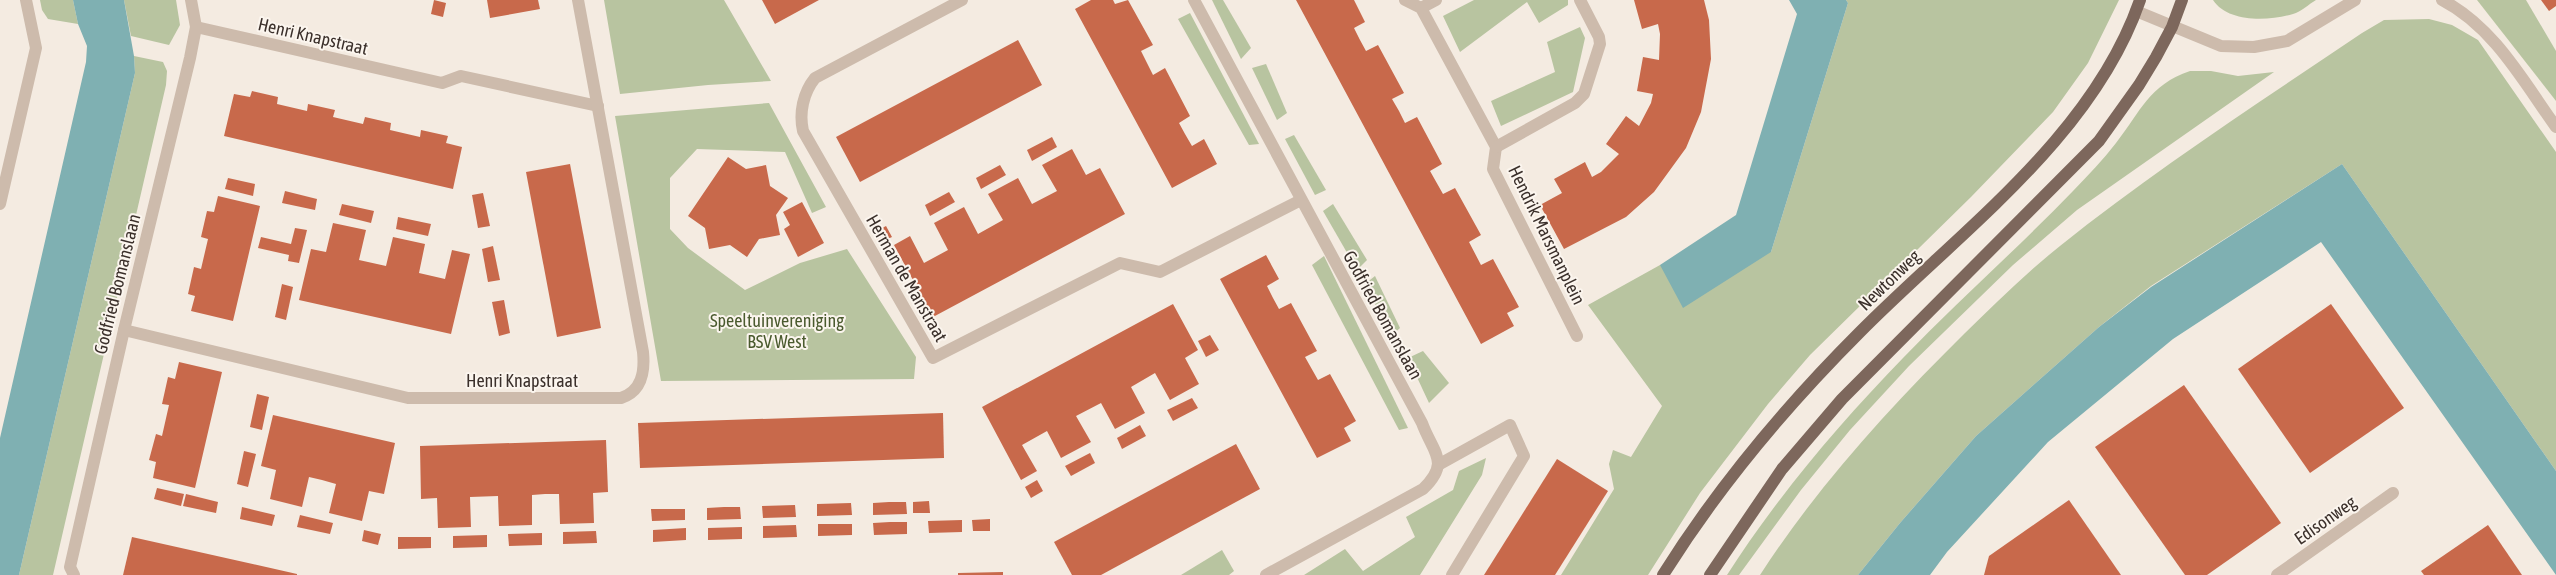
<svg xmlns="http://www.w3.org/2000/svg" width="2556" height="575" viewBox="0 0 2556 575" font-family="'Asap Condensed',sans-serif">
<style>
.green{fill:#b8c4a0}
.water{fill:#7fb0b2}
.building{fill:#c8694b}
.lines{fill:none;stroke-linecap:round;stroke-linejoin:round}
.minor{stroke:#cdbbac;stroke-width:12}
.major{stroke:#7d675c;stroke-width:12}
.labels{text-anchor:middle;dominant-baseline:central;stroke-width:4;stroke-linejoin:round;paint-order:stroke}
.street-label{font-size:18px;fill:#3b302b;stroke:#fbf5ee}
.park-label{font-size:18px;fill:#4a5a2e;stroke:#fbf5ee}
</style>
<rect width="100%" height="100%" fill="#f4ebe1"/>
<g class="green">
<path d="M40,0H73L78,24L48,19L42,10Z"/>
<path d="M124,0H176L180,25L169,45L131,36Z"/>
<path d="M604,0H724L771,81L708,85L620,94Z"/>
<path d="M1212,0H1223L1251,48L1241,59Z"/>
<path d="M1474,0H1568V5L1539,23L1527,2L1460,52L1443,16Z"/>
<path d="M1846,0H2119L2088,63L2053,112L1971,197L1810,355L1768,404L1700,493L1648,575H1561L1614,489L1609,464L1613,450L1631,457L1662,406L1588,305L1660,265L1771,252L1848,3Z"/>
<path d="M2213,0H2316C2309,4 2301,12 2293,14C2269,21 2228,23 2213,0Z"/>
<path d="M2477,0H2526L2556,51V101Z"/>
<path d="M1190,13L1259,144L1249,145L1178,19Z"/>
<path d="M2429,19L2452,25L2478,40L2556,152V471L2342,164L2151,286L2099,327L1976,436L1900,523L1858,575H1760C1817,487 1889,408 1964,334C1995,304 2026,273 2060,246C2156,169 2260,102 2362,33L2384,20Z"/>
<path d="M1580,27L1585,38L1573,92L1501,126L1491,101L1555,72L1547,42Z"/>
<path d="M134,56L163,62L167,71L166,85L53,575H19L135,73Z"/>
<path d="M1266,64L1287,113L1277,120L1252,68Z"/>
<path d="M2190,71H2211L2238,76L2274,72L2077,210L2013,265L1909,366L1850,430L1801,490L1739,575H1727C1777,497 1838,425 1903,358C1958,301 2018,248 2073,191C2088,175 2103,160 2116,143C2141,111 2149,85 2190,71Z"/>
<path d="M769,103L826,207L812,213L785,152L697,149L670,178V229L688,248L745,290L800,263L847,249L916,357L914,379L661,381L615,116Z"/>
<path d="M1294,135L1326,190L1315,195L1285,139Z"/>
<path d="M1333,204L1367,260L1357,270L1323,211Z"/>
<path d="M1324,256L1408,428L1399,430L1312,265Z"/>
<path d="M1375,276L1400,328L1391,336L1365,284Z"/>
<path d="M1423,351L1449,383L1429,403L1408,358Z"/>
<path d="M1486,458L1482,475L1420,575H1304L1345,549L1363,571L1415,537L1406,517L1453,490L1459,471Z"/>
<path d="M1222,550L1234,571L1229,575H1181Z"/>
</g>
<g class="water">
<path d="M73,0H124L134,56L135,73L19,575H0V438L86,62L87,46L78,24Z"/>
<path d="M1789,0H1846L1848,3L1771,252L1683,308L1660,265L1736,215L1797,14Z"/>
<path d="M2342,164L2556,471V575L2321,242L2173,339L2048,442L1947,552L1930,575H1858L1900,523L1976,436L2099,327L2151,287Z"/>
</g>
<g class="building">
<path d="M434,0L446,3L443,17L431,14Z"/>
<path d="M487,0H538L540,9L490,18Z"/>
<path d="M762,0H819L775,24Z"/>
<path d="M1091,0H1113L1115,4L1128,0L1153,45L1141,51L1153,75L1165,68L1190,116L1179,123L1185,134L1192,146L1204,139L1217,164L1172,188L1075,9Z"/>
<path d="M1296,0H1354L1365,22L1354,28L1360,40L1366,51L1378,45L1404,93L1392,99L1399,111L1405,123L1417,117L1442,164L1430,171L1443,194L1455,188L1481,235L1469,242L1481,265L1493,259L1519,307L1507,313L1514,326L1481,344Z"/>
<path d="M1634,0H1704L1709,20L1711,59L1701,112L1686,148L1654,192L1626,217L1564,249L1540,205L1562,193L1554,179L1585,162L1592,177L1601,172L1619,154L1606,144L1626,116L1639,126L1651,103L1653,94L1637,91L1643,57L1659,60L1660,34L1658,24L1642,29Z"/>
<path d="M2541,0H2556V6L2549,11Z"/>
<path d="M1018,40L1042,85L860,182L836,137Z"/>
<path d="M252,91L278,97L277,104L307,111L308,104L335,110L333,117L363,124L365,117L391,123L390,130L420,137L421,130L448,136L446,143L462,147L453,189L224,136L234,94L250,97Z"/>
<path d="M1052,137L1057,147L1032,161L1027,150Z"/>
<path d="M1072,149L1086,175L1100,168L1125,214L933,317L894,245L910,236L924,263L948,250L934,223L964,207L978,234L1003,220L988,194L1018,178L1032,204L1057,191L1042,165Z"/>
<path d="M728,157L746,169L766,165L770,186L788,198L776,215L780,235L759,239L747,257L730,245L709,249L705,228L688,216Z"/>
<path d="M570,164L601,328L557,337L526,172Z"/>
<path d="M1000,165L1006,175L981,189L976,178Z"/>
<path d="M228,178L255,184L253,196L225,189Z"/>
<path d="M285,191L317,199L315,210L282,203Z"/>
<path d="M949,192L955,202L930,216L925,205Z"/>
<path d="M483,193L490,226L478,228L472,195Z"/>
<path d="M218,196L260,206L233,321L191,311L195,296L188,294L194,267L201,269L208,239L201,237L207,211L214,212Z"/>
<path d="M802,202L824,243L798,257L784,229L790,225L783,212Z"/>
<path d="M342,204L374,211L371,223L339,215Z"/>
<path d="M398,217L431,224L428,236L396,229Z"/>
<path d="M333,223L366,230L359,260L386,266L393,237L425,244L419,273L445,279L452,250L470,254L451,334L299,300L311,249L326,252Z"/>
<path d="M886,226L892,237L879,243L873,233Z"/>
<path d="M295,228L307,230L299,263L288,261L289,255L258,248L261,237L291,244Z"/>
<path d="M493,246L500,280L488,282L482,249Z"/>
<path d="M1266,255L1279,279L1267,286L1273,298L1279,309L1291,303L1317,351L1305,357L1318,380L1330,374L1356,421L1344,428L1351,441L1317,458L1220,279Z"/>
<path d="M282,284L293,287L286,320L275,317Z"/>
<path d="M504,300L510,333L499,336L492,302Z"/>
<path d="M1173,304L1198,350L1185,358L1199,384L1170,400L1155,373L1131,387L1145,413L1115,429L1101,403L1076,416L1091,442L1061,458L1047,431L1022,445L1037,471L1021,480L982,407Z"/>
<path d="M2331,304L2404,408L2310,473L2238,369Z"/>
<path d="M1210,335L1219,350L1206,357L1198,341Z"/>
<path d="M179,362L222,372L195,488L153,478L156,462L149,460L156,434L162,436L169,405L162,404L168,377L175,379Z"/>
<path d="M2184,385L2281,523L2207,575H2185L2095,447Z"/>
<path d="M257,394L269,397L262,430L250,427Z"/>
<path d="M1192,398L1198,408L1173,421L1167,410Z"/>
<path d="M943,413L944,458L640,468L638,423Z"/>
<path d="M273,415L395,443L384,494L369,491L362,521L329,513L336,484L322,480L309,477L302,507L270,499L276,470L261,466Z"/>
<path d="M1140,425L1146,436L1122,449L1117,438Z"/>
<path d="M606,440L608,492L593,493L594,523L560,524L559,494H545L532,495V525L499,526L498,496L470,497L471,527L438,528L437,498L421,499L420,446Z"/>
<path d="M1236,444L1260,489L1101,575H1072L1054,542Z"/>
<path d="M244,451L256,454L248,487L237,484Z"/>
<path d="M1090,453L1095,463L1071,476L1065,466Z"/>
<path d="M1557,459L1608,491L1555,575H1484Z"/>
<path d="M1037,480L1043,491L1031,498L1025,487Z"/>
<path d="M157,488L184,494L181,506L154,499Z"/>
<path d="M186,494L218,502L216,513L183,506Z"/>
<path d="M2069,500L2121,575H1984L1989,556Z"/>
<path d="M929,501L930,513H913V502Z"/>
<path d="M889,502H906L907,514L873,515V503Z"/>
<path d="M851,503L852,515L817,516V504Z"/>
<path d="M795,505L796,517L763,518L762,506Z"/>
<path d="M242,507L275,515L272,526L240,519Z"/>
<path d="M724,507H740L741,519L707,520V508Z"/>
<path d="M651,509H685V520L652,521Z"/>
<path d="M300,515L333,523L330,534L297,527Z"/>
<path d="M990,519V531H973L972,520Z"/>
<path d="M962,520V532L929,533L928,521Z"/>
<path d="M890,522H907V534L874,535L873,523Z"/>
<path d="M818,524H852V535L818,536Z"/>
<path d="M796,525L797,537L763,538V526Z"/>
<path d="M2488,525L2522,575H2424L2421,571Z"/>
<path d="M742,527V539L708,540V528Z"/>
<path d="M686,528V540L653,542V530Z"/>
<path d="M364,530L381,534L378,545L362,541Z"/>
<path d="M596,531L597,543L563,544V532Z"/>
<path d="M542,533V545L509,546L508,534Z"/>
<path d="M487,535V547L453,548V536Z"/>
<path d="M132,537L297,574V575H123Z"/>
<path d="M398,537H431V548L398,549Z"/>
<path d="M1003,572V575H958V573Z"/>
</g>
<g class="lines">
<g class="minor">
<path d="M962,0L815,78C803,93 799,113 803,131L933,358L1120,263L1160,272L1301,200"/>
<path d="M1194,0L1422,423C1433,453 1451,462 1423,489L1266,575"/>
<path d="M1405,0L1421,8L1496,147L1493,169L1577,336"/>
<path d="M2442,0C2494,27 2523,81 2556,127"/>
<path d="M1421,8L1436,0"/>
<path d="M2136,11L2221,46L2254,47L2287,41L2355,0"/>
<path d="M196,27L442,83L461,76L598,106"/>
<path d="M1496,147L1575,103L1584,94L1600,44L1599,37L1580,0"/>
<path d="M0,204L36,48L26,0"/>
<path d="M124,330L408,398H621C642,391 645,372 643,352L578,0"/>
<path d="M1438,465L1510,425L1524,456L1452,575"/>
<path d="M74,575L70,567L124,330L190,58L196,27L191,0"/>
<path d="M2277,575L2393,493"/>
</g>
<g class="major">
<path d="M1663,575C1718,487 1787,405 1860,332C1959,232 2093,137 2140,0"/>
<path d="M1710,575L1782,469L1842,399L2099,141L2139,85L2156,57L2172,27L2182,0"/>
</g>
</g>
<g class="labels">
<g class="street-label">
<text transform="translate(313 36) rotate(13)">Henri Knapstraat</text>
<text transform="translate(1547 235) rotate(64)">Hendrik Marsmanplein</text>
<text transform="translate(907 278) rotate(60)">Herman de Manstraat</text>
<text transform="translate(1889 280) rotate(-44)">Newtonweg</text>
<text transform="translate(117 284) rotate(-76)">Godfried Bomanslaan</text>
<text transform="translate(1383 315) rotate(61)">Godfried Bomanslaan</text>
<text x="522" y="380">Henri Knapstraat</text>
<text transform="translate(2325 520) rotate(-35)">Edisonweg</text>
</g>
<g class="park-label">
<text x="777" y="320">Speeltuinvereniging<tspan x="777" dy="21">BSV West</tspan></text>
</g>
</g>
</svg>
